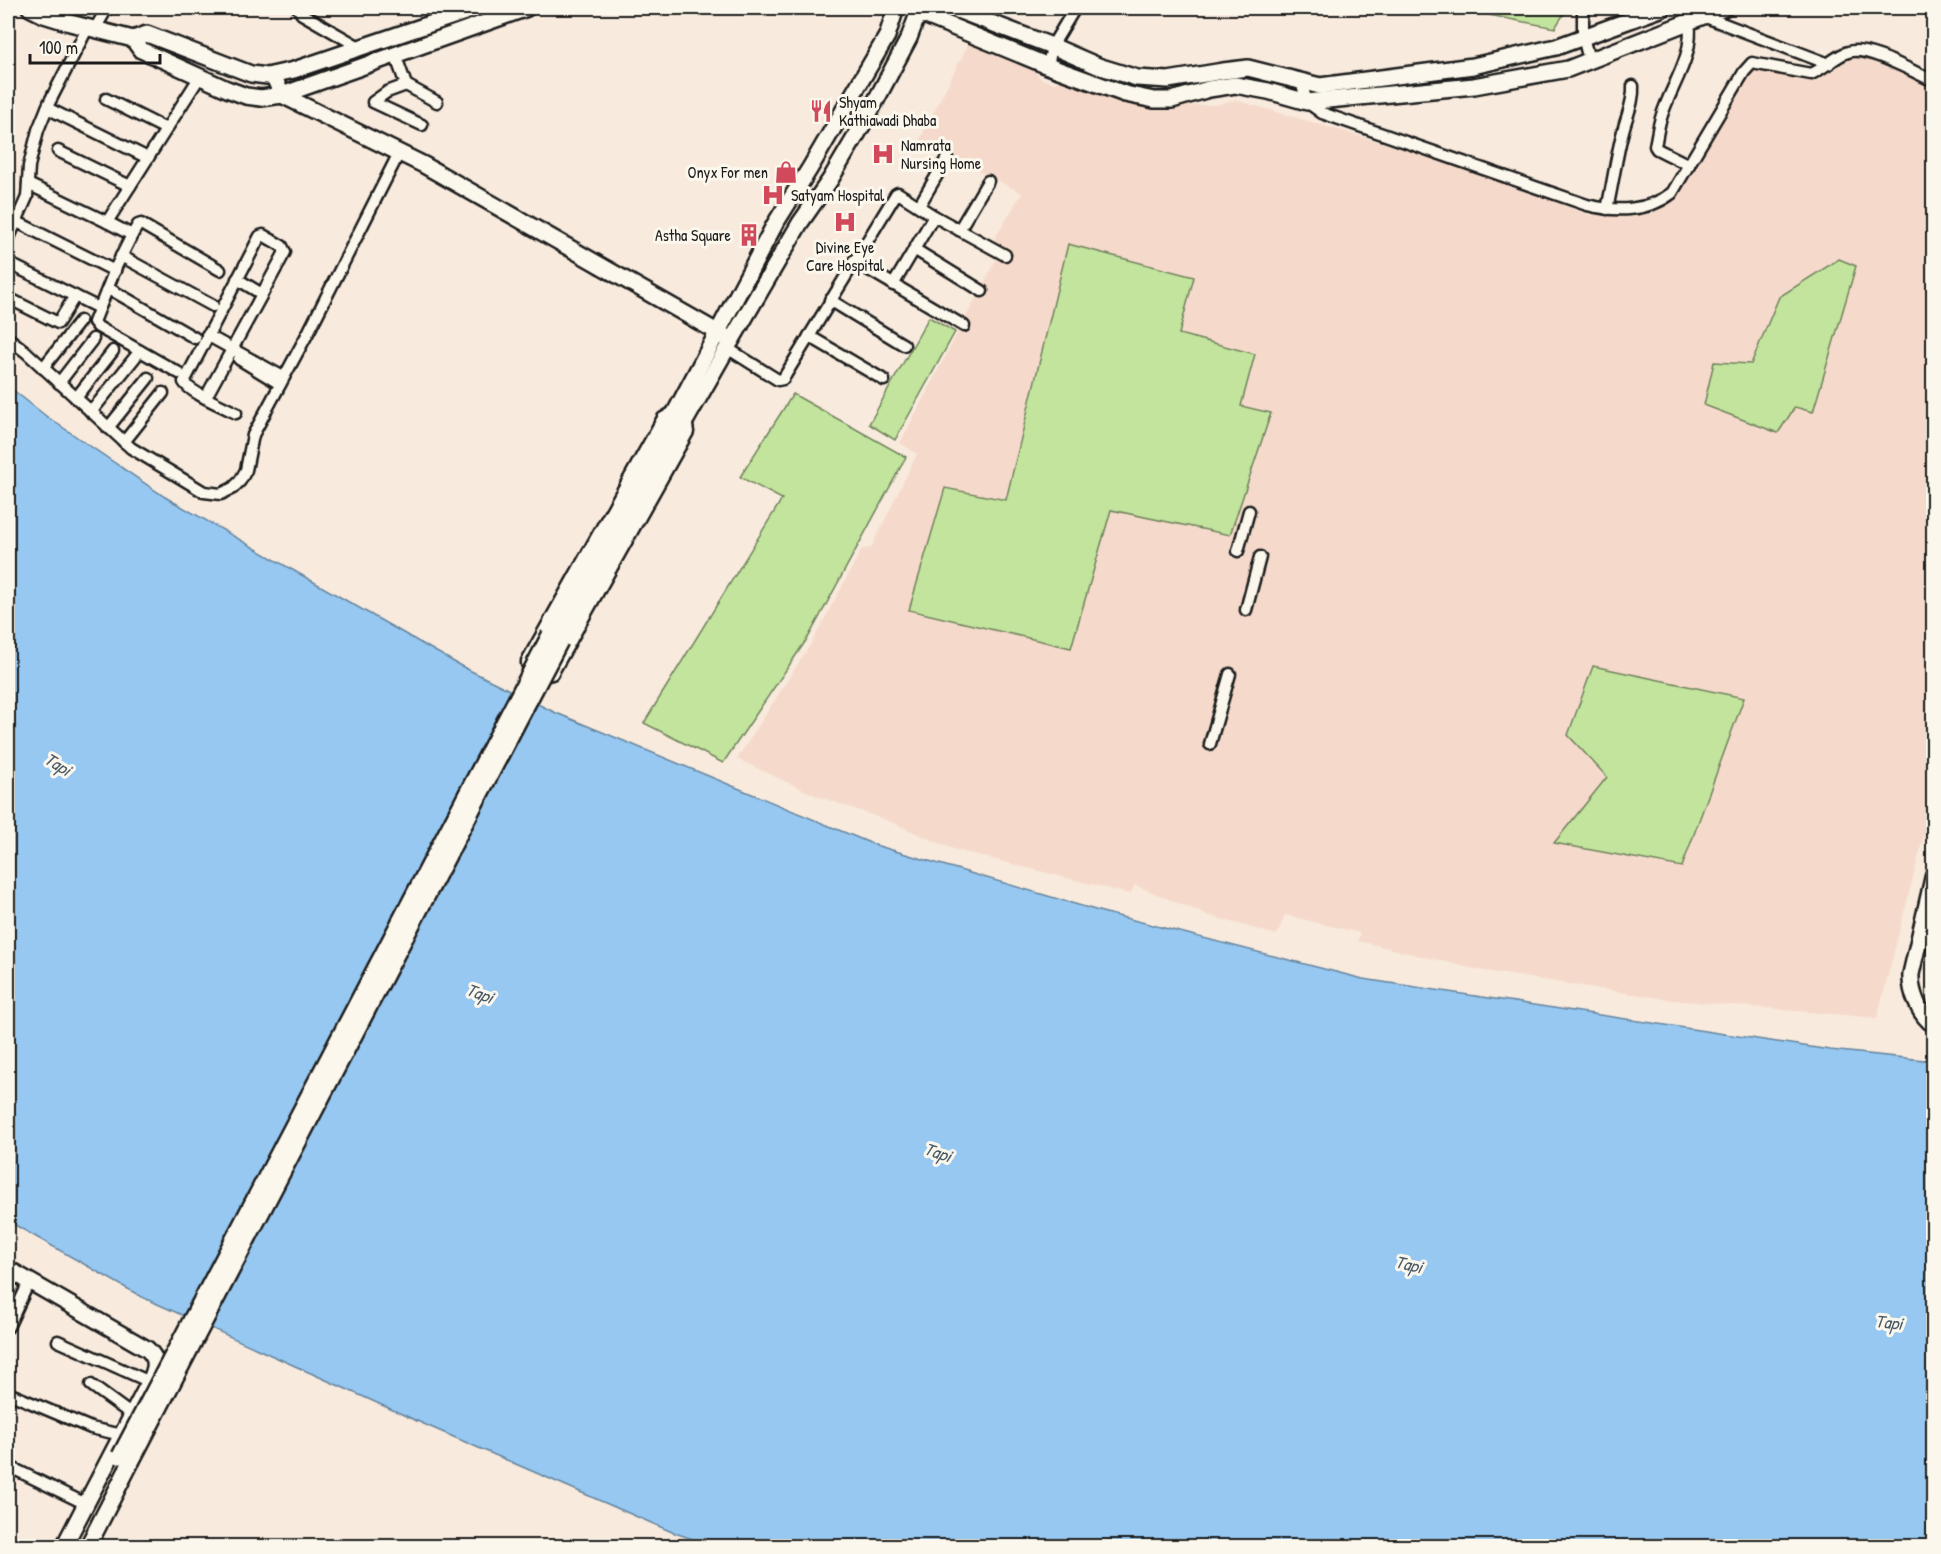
<svg xmlns="http://www.w3.org/2000/svg" width="1941" height="1554" viewBox="0 0 1941 1554" font-family="'Patrick Hand',sans-serif">
<style>
.built{fill:#f5dacb}
.green{fill:#c2e49d;stroke:#6f805c;stroke-width:1.5}
.water{fill:#96c8f2;stroke:#65839c;stroke-width:1.5}
.lines{fill:none;stroke-linecap:round;stroke-linejoin:round}
.street-casing{stroke:#1c1c1c;stroke-width:15}
.secondary-casing{stroke:#1c1c1c;stroke-width:20}
.street{stroke:#fbf7ec;stroke-width:10}
.secondary{stroke:#fbf7ec;stroke-width:15}
.secondary-bridge-casing{stroke:#1c1c1c;stroke-width:20;stroke-linecap:butt}
.secondary-bridge{stroke:#fbf7ec;stroke-width:15}
.labels{text-anchor:middle;dominant-baseline:central;stroke-width:6;stroke-linejoin:round;paint-order:stroke}
.poi-label{font-size:16px;fill:#1c1c1c;stroke:#fbf7ec;text-anchor:start}
.water-label{font-size:18px;font-style:italic;fill:#475867;stroke:#fbf7ec}
</style>
<rect width="100%" height="100%" fill="#f8eadd"/>
<filter id="ink" filterUnits="userSpaceOnUse"><feTurbulence type="fractalNoise" baseFrequency=".0167" numOctaves="2"/><feDisplacementMap in="SourceGraphic" scale="12" xChannelSelector="R" yChannelSelector="G"/><feConvolveMatrix kernelMatrix="1 2 1 2 8 2 1 2 1" color-interpolation-filters="sRGB"/></filter>
<g filter="url(#ink)">
<path class="built" d="M972,37L1028,61L1041,79L1055,83L1064,77L1146,106L1215,105L1235,100L1435,158L1590,215L1631,212L1675,196L1754,63L1817,81L1836,59L1857,55L1933,85V800L1877,1018L1672,1000L1479,970L1358,941L1360,933L1285,915L1277,935L1207,915L1135,885L1130,894L953,849L886,820L817,796L737,759L812,642L862,549L871,548L917,454L900,443L1000,252L991,245L1022,193L919,141Z"/>
<g class="green">
<path d="M1482,8H1566L1565,12L1555,28L1479,13Z"/>
<path d="M1068,244L1194,277L1179,334L1255,354L1241,406L1271,413L1230,535L1111,510L1071,648L909,610L945,488L1006,500Z"/>
<path d="M1839,259L1856,266L1813,412L1795,407L1778,433L1704,405L1714,362L1751,364L1779,297Z"/>
<path d="M929,317L955,332L895,440L869,424Z"/>
<path d="M793,394L906,457L809,636L723,763L644,723L782,499L740,477Z"/>
<path d="M1593,666L1744,698L1682,867L1554,843L1607,777L1568,735Z"/>
</g>
<path class="water" d="M8,386L46,416L165,497L461,666L554,712L875,845L1102,912L1363,979L1830,1050L1933,1061V1546H713L672,1532L426,1425L142,1297L8,1221Z"/>
<g class="lines">
<g class="street-casing">
<g id="street">
<path d="M298,8L302,14L361,48"/>
<path d="M1583,8V37L1589,60"/>
<path d="M1703,16L1829,64"/>
<path d="M1689,22C1695,56 1670,87 1661,118C1658,127 1657,137 1655,146L1657,149L1689,165"/>
<path d="M95,29L107,8"/>
<path d="M395,54L406,85L387,92L373,102L422,125"/>
<path d="M1048,66L1052,46L1075,8"/>
<path d="M1301,82L1307,102L1322,113L1587,205C1615,212 1648,212 1672,193L1744,72L1752,63L1811,74C1824,69 1835,56 1848,52C1867,45 1915,73 1934,81"/>
<path d="M406,85L437,102"/>
<path d="M106,99L166,129"/>
<path d="M47,108L148,158"/>
<path d="M58,151L130,186"/>
<path d="M28,184L107,222L199,78"/>
<path d="M919,206L947,158"/>
<path d="M1607,209C1613,183 1616,157 1623,131C1627,115 1634,102 1633,86"/>
<path d="M17,222L115,271"/>
<path d="M107,222L132,235L116,267L94,322L98,327L179,373"/>
<path d="M959,230L988,181"/>
<path d="M132,235L138,225L141,224L220,270"/>
<path d="M8,240L27,197L29,166L38,130L49,103L88,27"/>
<path d="M914,249L982,291"/>
<path d="M121,256L213,306"/>
<path d="M854,261L964,326"/>
<path d="M8,263L99,308"/>
<path d="M237,279L262,294"/>
<path d="M893,285L934,216"/>
<path d="M108,288L195,338"/>
<path d="M8,298L58,323L75,296"/>
<path d="M830,300L904,345"/>
<path d="M207,335L283,377"/>
<path d="M809,336L884,380"/>
<path d="M8,338L26,352L131,448L204,492L221,494L233,488L240,481L246,470L253,435L309,331L399,153"/>
<path d="M727,348L778,380L783,379L896,194L898,193L934,216L1005,255"/>
<path d="M239,359L280,384"/>
<path d="M43,368L80,321"/>
<path d="M59,383L93,339"/>
<path d="M206,397L285,252L282,246L263,235L260,236L184,382C190,393 223,406 236,413"/>
<path d="M76,398L113,351"/>
<path d="M675,411L663,418L527,661V664L548,675L552,674L688,432L686,419"/>
<path d="M91,412L140,351"/>
<path d="M108,428L148,378"/>
<path d="M124,442L163,393"/>
<path d="M1238,551L1249,511"/>
<path d="M1246,610L1260,557"/>
<path d="M1210,744L1230,674"/>
<path d="M8,1327L29,1282"/>
<path d="M58,1341L150,1382"/>
<path d="M91,1385L132,1415"/>
<path d="M8,1393L91,1428L122,1435"/>
<path d="M8,1466L86,1504"/>
</g>
</g>
<g class="secondary-casing">
<g id="secondary">
<path d="M30,8L44,15L70,23L133,39L147,34L251,74L267,76L294,70L477,8"/>
<path d="M952,8L1052,46L1098,66L1137,78L1168,80L1223,71L1248,68L1320,86L1473,66L1556,47L1663,8"/>
<path d="M919,13L1048,66L1125,94L1154,100H1172L1209,89L1235,85L1268,91L1307,102L1474,86L1568,69L1724,8"/>
<path d="M133,39L141,50L227,89L246,96L261,98L282,95L527,8"/>
<path d="M273,75L282,95L424,165L726,337"/>
<path d="M550,635L670,422L775,224L810,168L887,36L895,11"/>
<path d="M560,641L727,348L800,223L830,180L866,119L909,38L918,14"/>
<path d="M1934,874L1911,974C1910,991 1919,1015 1934,1025"/>
<path d="M8,1269L147,1349C157,1358 157,1365 152,1377L64,1546"/>
<path d="M88,1546L131,1462"/>
</g>
</g>
<use href="#street" class="street"/>
<use href="#secondary" class="secondary"/>
<g class="secondary-bridge-casing">
<g id="secondary-bridge">
<path d="M120,1456L550,635"/>
<path d="M131,1462L560,641"/>
</g>
</g>
<use href="#secondary-bridge" class="secondary-bridge"/>
</g>
</g>
<defs>
<g id="restaurant-bare" transform="scale(1.8)"><path d="M-5-6h1v4h1v-4h1v4h1v-4h1v5L-1.5 .5V6h-2V.5L-5-1ZM5-6V6H3V1.5H1.5Q1.5-4 5-6Z" fill="#d1495b" stroke="#fbf7ec" stroke-width="2.5" paint-order="stroke"/></g>
<g id="hospital-bare" transform="scale(1.8)"><path d="M-5-5h3v3.5h4V-5h3V5h-3V1.5h-4V5h-3Z" fill="#d1495b" stroke="#fbf7ec" stroke-width="2.5" paint-order="stroke"/></g>
<g id="shop-bare" transform="scale(1.8)"><path d="M-5-2.5h2.3a2.7 3.5 0 0 1 5.4 0H5L5.5 6h-11ZM-1.5-2.5h3a1.5 2.3 0 0 0-3 0Z" fill="#d1495b" stroke="#fbf7ec" stroke-width="2.5" paint-order="stroke"/></g>
<g id="building-bare" transform="scale(1.8)"><path d="M-4-6H4V6H1V3H-1V6H-4ZM-2.5-4.3h1.7v1.8h-1.7ZM.8-4.3h1.7v1.8H.8ZM-2.5-1h1.7V.8h-1.7ZM.8-1h1.7V.8H.8Z" fill="#d1495b" stroke="#fbf7ec" stroke-width="2.5" paint-order="stroke"/></g>
</defs>
<g fill-rule="evenodd">
<use href="#restaurant-bare" x="821" y="111"/>
<use href="#hospital-bare" x="883" y="154"/>
<use href="#shop-bare" x="786" y="172"/>
<use href="#hospital-bare" x="773" y="195"/>
<use href="#hospital-bare" x="845" y="222"/>
<use href="#building-bare" x="749" y="235"/>
</g>
<g class="labels">
<g class="poi-label">
<text x="839" y="102">Shyam<tspan x="839" dy="18">Kathiawadi Dhaba</tspan></text>
<text x="901" y="145">Namrata<tspan x="901" dy="18">Nursing Home</tspan></text>
<text x="768" y="172" text-anchor="end">Onyx For men</text>
<text x="791" y="195">Satyam Hospital</text>
<text x="731" y="235" text-anchor="end">Astha Square</text>
<text x="845" y="247" text-anchor="middle">Divine Eye<tspan x="845" dy="18">Care Hospital</tspan></text>
</g>
<g class="water-label">
<text transform="translate(58 764) rotate(32)">Tapi</text>
<text transform="translate(480 993) rotate(21)">Tapi</text>
<text transform="translate(938 1152) rotate(19)">Tapi</text>
<text transform="translate(1409 1264) rotate(13)">Tapi</text>
<text transform="translate(1889 1322) rotate(6)">Tapi</text>
</g>
</g>
<rect width="1941" height="1554" fill="none" stroke="#fbf7ec" stroke-width="30"/>
<rect x="15" y="15" width="1911" height="1524" fill="none" stroke="#1c1c1c" stroke-width="2" filter="url(#ink)"/>
<path d="M30 54v9h130v-9" fill="none" stroke="#1c1c1c" stroke-width="3"/>
<text x="39" y="54" font-size="18" fill="#1c1c1c" stroke="#fbf7ec" stroke-width="4.5" paint-order="stroke">100 m</text>
</svg>
